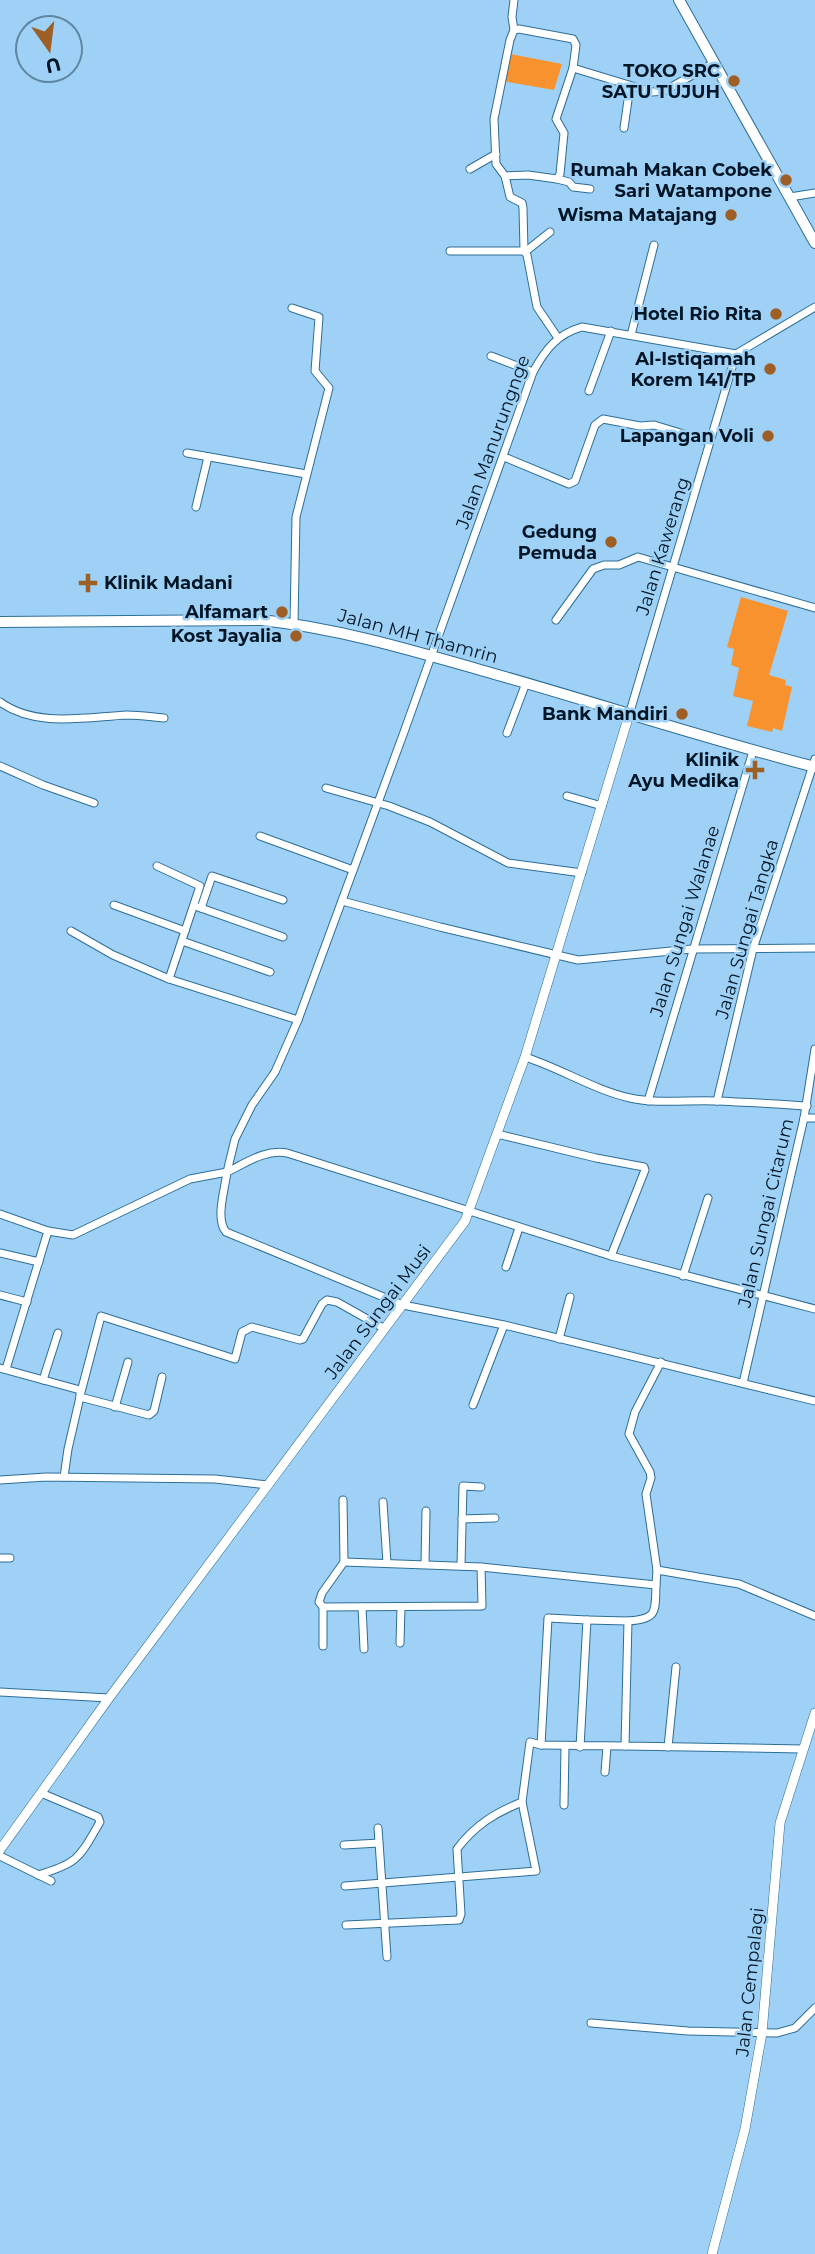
<svg xmlns="http://www.w3.org/2000/svg" width="815" height="2254" viewBox="0 0 815 2254" font-family="Montserrat,sans-serif">
<style>
.green{fill:#f8922e}
.lines{fill:none;stroke-linecap:round;stroke-linejoin:round}
.minor-casing{stroke:#2d6e97;stroke-width:9}
.tertiary-casing{stroke:#2d6e97;stroke-width:10}
.secondary-casing{stroke:#2d6e97;stroke-width:12}
.minor{stroke:#fff;stroke-width:7}
.tertiary{stroke:#fff;stroke-width:9}
.secondary{stroke:#fff;stroke-width:10}
.poi-dot{fill:#9e5f26;stroke:#9ed1f5;stroke-width:2.5}
.labels{text-anchor:middle;dominant-baseline:central;stroke-width:5;stroke-linejoin:round;paint-order:stroke}
.poi-label{font-size:18px;font-weight:bold;fill:#001525;stroke:#9ed1f5;text-anchor:end}
.street-label{font-size:18px;fill:#001525;stroke:#9ed1f5}
</style>
<rect width="100%" height="100%" fill="#9ed1f5"/>
<g class="green">
<path d="M510,54L562,64L554,90L503,81Z"/>
<path d="M741,597L788,611L769,675L786,680L785,685L792,687L782,731L773,728L772,732L747,726L753,701L733,696L739,668L731,665L734,649L727,647Z"/>
</g>
<g class="lines">
<g class="minor-casing">
<g id="minor">
<path d="M514,0L512,17L514,30"/>
<path d="M624,128L630,86"/>
<path d="M470,169L496,154"/>
<path d="M505,176L528,175L557,179L560,174L564,133L556,119L573,68"/>
<path d="M557,179L569,182L573,187L590,189"/>
<path d="M790,197L815,193"/>
<path d="M450,251H524L527,255L537,307L558,338"/>
<path d="M524,251L523,208L522,203L510,197L505,176L496,164L494,119L510,40L514,30L519,29L573,39L576,45L573,68L652,92L664,91L714,63"/>
<path d="M525,252L550,232"/>
<path d="M292,308L319,317L315,371L329,388L296,517L294,623"/>
<path d="M631,335L654,245"/>
<path d="M491,356L533,372"/>
<path d="M589,391L611,331"/>
<path d="M187,453L306,474"/>
<path d="M504,457L569,484L575,481L595,425L603,419L640,426L654,425L710,442"/>
<path d="M196,507L208,457"/>
<path d="M556,620L593,569L604,565H619L638,557L815,608"/>
<path d="M0,702C36,728 86,717 127,715C139,715 152,717 164,718"/>
<path d="M629,715L736,354L815,307"/>
<path d="M507,733L526,683"/>
<path d="M0,766L43,785L94,803"/>
<path d="M326,788L389,806L430,822L508,863L582,873"/>
<path d="M567,796L602,806"/>
<path d="M260,836L353,870"/>
<path d="M157,866L200,886L169,979"/>
<path d="M342,901L440,927L578,960L692,949L815,948"/>
<path d="M114,905L185,931"/>
<path d="M198,907L283,937"/>
<path d="M201,908L212,876L283,900"/>
<path d="M71,931L113,955L169,979L298,1020"/>
<path d="M182,941L270,972"/>
<path d="M525,1057C560,1068 594,1090 630,1098C658,1104 687,1100 715,1101C746,1102 776,1104 807,1106"/>
<path d="M648,1101L753,751"/>
<path d="M717,1101L753,949L815,759"/>
<path d="M804,1118H815"/>
<path d="M497,1134L596,1158L644,1167L645,1170L611,1256"/>
<path d="M0,1214L48,1231"/>
<path d="M0,1253L39,1262"/>
<path d="M506,1267L519,1228"/>
<path d="M683,1276L708,1198"/>
<path d="M0,1295L27,1302"/>
<path d="M815,1309L611,1256L287,1153C265,1149 246,1163 227,1172C225,1189 215,1219 226,1232L403,1305L504,1325L815,1401"/>
<path d="M559,1339L570,1297"/>
<path d="M661,1362L635,1412L629,1434L650,1472L651,1478L646,1494L657,1570L739,1584L815,1616"/>
<path d="M0,1368L80,1390V1397L68,1449L64,1477"/>
<path d="M6,1369L48,1231L73,1235L190,1179L227,1172L235,1139L252,1105L275,1072L298,1020L404,732L533,372C545,350 557,334 582,327L736,354"/>
<path d="M43,1380L58,1333"/>
<path d="M743,1383L804,1118L815,1049"/>
<path d="M81,1392L101,1316L235,1359L242,1332L252,1327L300,1340L303,1339L322,1304L327,1300L337,1302L385,1329"/>
<path d="M80,1397L149,1415L154,1411L162,1377"/>
<path d="M473,1405L504,1325"/>
<path d="M115,1407L128,1362"/>
<path d="M0,1480L46,1477L215,1479L268,1485"/>
<path d="M343,1500L344,1562L322,1593L319,1602L323,1607L482,1606L481,1567"/>
<path d="M383,1502L387,1563"/>
<path d="M462,1519L495,1518"/>
<path d="M0,1558H10"/>
<path d="M344,1562L481,1567L656,1585L657,1570"/>
<path d="M425,1564L426,1511"/>
<path d="M461,1565L463,1486L481,1487"/>
<path d="M323,1607V1646"/>
<path d="M362,1607L364,1649"/>
<path d="M587,1620L628,1621L625,1746L802,1749"/>
<path d="M628,1621C658,1619 655,1612 656,1585"/>
<path d="M400,1643L401,1607"/>
<path d="M0,1692L109,1698"/>
<path d="M580,1747L587,1620L548,1618L541,1745L625,1746"/>
<path d="M668,1747L676,1667"/>
<path d="M605,1772L607,1747"/>
<path d="M564,1805L565,1746"/>
<path d="M378,1828L387,1957"/>
<path d="M344,1845L379,1843"/>
<path d="M0,1856L51,1881"/>
<path d="M38,1875C79,1863 79,1858 100,1822L98,1817L41,1793"/>
<path d="M345,1886L536,1871L522,1802L530,1742L541,1745"/>
<path d="M346,1925L459,1920L461,1914L457,1849C475,1825 495,1813 522,1802"/>
<path d="M591,2023L688,2031L777,2033L795,2028L815,2008"/>
</g>
</g>
<g class="tertiary-casing">
<g id="tertiary">
<path d="M0,1850L109,1698L465,1221L525,1057L629,715"/>
<path d="M712,2254L745,2129L762,2033L780,1823L815,1713"/>
</g>
</g>
<g class="secondary-casing">
<g id="secondary">
<path d="M679,0L815,243"/>
<path d="M0,622L261,620C337,628 411,650 484,671C594,702 703,738 815,767"/>
</g>
</g>
<use href="#minor" class="minor"/>
<use href="#tertiary" class="tertiary"/>
<use href="#secondary" class="secondary"/>
</g>
<g class="poi-dot">
<circle cx="734" cy="81" r="7"/>
<circle cx="786" cy="180" r="7"/>
<circle cx="731" cy="215" r="7"/>
<circle cx="776" cy="314" r="7"/>
<circle cx="770" cy="369" r="7"/>
<circle cx="768" cy="436" r="7"/>
<circle cx="611" cy="542" r="7"/>
<path d="M84.5 572.5h7v7h7v7h-7v7h-7v-7h-7v-7h7z"/>
<circle cx="282" cy="612" r="7"/>
<circle cx="296" cy="636" r="7"/>
<circle cx="682" cy="714" r="7"/>
<path d="M751.5 759.5h7v7h7v7h-7v7h-7v-7h-7v-7h7z"/>
</g>
<g class="labels">
<g class="poi-label">
<text x="720" y="71">TOKO SRC<tspan x="720" dy="21">SATU TUJUH</tspan></text>
<text x="772" y="170">Rumah Makan Cobek<tspan x="772" dy="21">Sari Watampone</tspan></text>
<text x="717" y="215">Wisma Matajang</text>
<text x="762" y="314">Hotel Rio Rita</text>
<text x="756" y="359">Al-Istiqamah<tspan x="756" dy="21">Korem 141/TP</tspan></text>
<text x="754" y="436">Lapangan Voli</text>
<text x="597" y="532">Gedung<tspan x="597" dy="21">Pemuda</tspan></text>
<text x="104" y="583" text-anchor="start">Klinik Madani</text>
<text x="268" y="612">Alfamart</text>
<text x="282" y="636">Kost Jayalia</text>
<text x="668" y="714">Bank Mandiri</text>
<text x="739" y="760">Klinik<tspan x="739" dy="21">Ayu Medika</tspan></text>
</g>
<g class="street-label">
<text transform="translate(493 442) rotate(-70)">Jalan Manurungnge</text>
<text transform="translate(663 546) rotate(-73)">Jalan Kawerang</text>
<text transform="translate(418 636) rotate(15)">Jalan MH Thamrin</text>
<text transform="translate(685 921) rotate(-73)">Jalan Sungai Walanae</text>
<text transform="translate(747 929) rotate(-74)">Jalan Sungai Tangka</text>
<text transform="translate(766 1213) rotate(-77)">Jalan Sungai Citarum</text>
<text transform="translate(378 1312) rotate(-53)">Jalan Sungai Musi</text>
<text transform="translate(750 1982) rotate(-84)">Jalan Cempalagi</text>
</g>
</g>
<g transform="translate(49 49) rotate(166)"><circle r="33" fill="#9ed1f5" stroke="#5f86a2" stroke-width="2"/>
<path d="M0-5L12 26L0 18L-12 26Z" fill="#9e5f26"/>
<text y="-10" font-size="19" font-weight="bold" text-anchor="middle" fill="#001525">U</text>
</g>
</svg>
